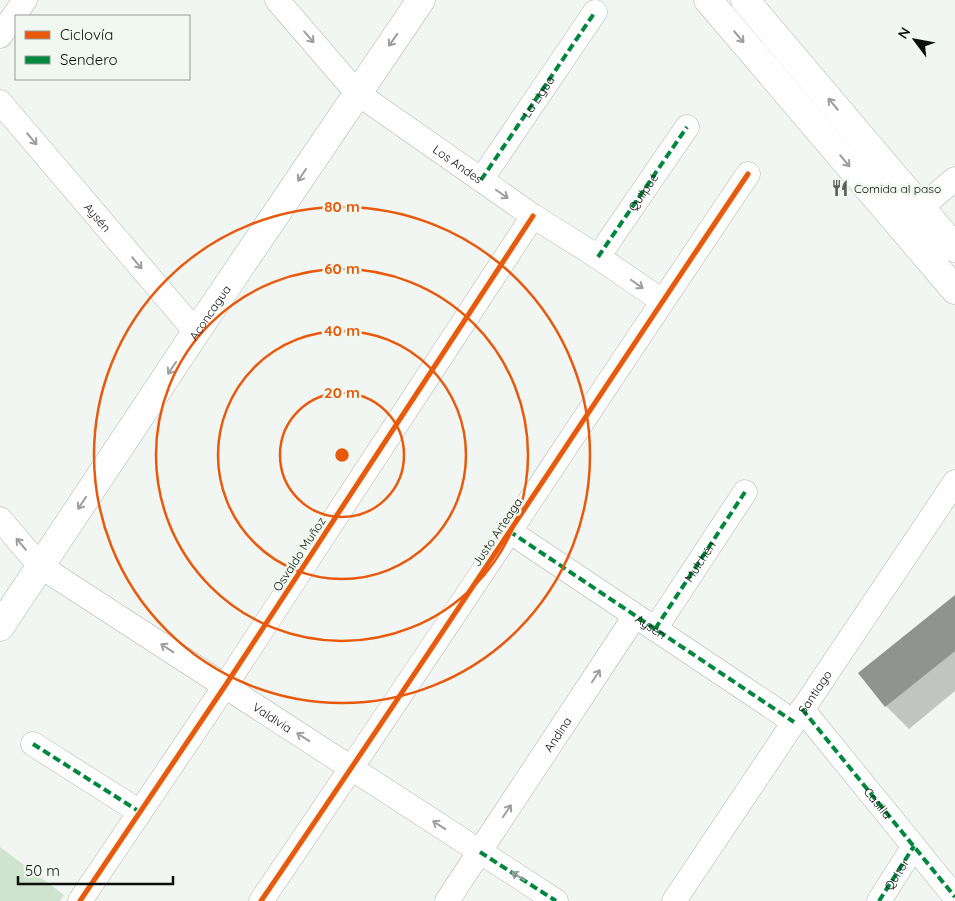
<svg xmlns="http://www.w3.org/2000/svg" width="955" height="901" viewBox="0 0 955 901" font-family="Quicksand,sans-serif">
<style>
.green{fill:#cfe3cf}
.shadow{fill:#0003}
.building{fill:#909390}
.lines{fill:none;stroke-linecap:round;stroke-linejoin:round}
.street-casing{stroke:#b2b5b2;stroke-width:25}
.secondary-casing{stroke:#b2b5b2;stroke-width:29}
.primary-casing{stroke:#b2b5b2;stroke-width:29}
.street{stroke:#fdfefd;stroke-width:24}
.secondary{stroke:#fdfefd;stroke-width:28}
.primary{stroke:#fdfefd;stroke-width:28}
.quiet{stroke:#00873e;stroke-width:4;stroke-dasharray:8 4;stroke-linecap:butt}
.cycleway-casing{stroke:#f0f8f0;stroke-width:8}
.cycleway{stroke:#e8590c;stroke-width:5}
.oneway{stroke:#9d9e9d}
.ring{fill:none;stroke:#e8590c;stroke-width:2.5}
.labels{text-anchor:middle;dominant-baseline:central;stroke-width:5;stroke-linejoin:round;paint-order:stroke}
.street-label{font-size:12px;fill:#0d0f0d;stroke:#f0f8f0}
.poi-label{font-size:12px;fill:#0d0f0d;stroke:#f0f8f0;text-anchor:start}
.centre{fill:#e8590c;stroke:#f0f8f0;stroke-width:2.5}
.ring-label{font-size:15px;text-anchor:middle;font-weight:bold;fill:#e8590c;stroke:#f0f8f0;stroke-width:5;stroke-linejoin:round;paint-order:stroke}
</style>
<rect width="100%" height="100%" fill="#f2f6f2"/>
<path class="green" d="M0,847L64,895L60,901H0Z"/>
<path class="shadow" d="M955,596V691L909,729L886,706L860,673Z"/>
<path class="building" d="M955,595V651L885,707L858,673Z"/>
<g class="lines">
<g class="street-casing">
<g id="street">
<path id="s1" d="M277,0L357,93L533,216L598,257L662,301"/>
<path d="M0,36L25,0"/>
<path id="s2" d="M0,102L196,332"/>
<path id="s3" d="M481,180L595,12"/>
<path d="M920,208L955,179"/>
<path d="M598,257L687,127"/>
<path id="s4" d="M0,519L40,566L556,901"/>
<path id="s5" d="M509,531L794,722"/>
<path d="M655,629L745,492"/>
<path id="s6" d="M802,709L955,897"/>
<path d="M33,744L140,812"/>
<path d="M80,901L225,686L533,216"/>
<path d="M261,901C426,660 585,416 748,174"/>
<path id="s7" d="M447,901L635,616"/>
<path id="s8" d="M674,901L955,482"/>
<path id="s9" d="M879,901L914,846"/>
</g>
</g>
<g class="secondary-casing">
<g id="secondary">
<path id="s10" d="M0,627L196,332L421,0"/>
</g>
</g>
<g class="primary-casing">
<g id="primary">
<path d="M708,0L955,290"/>
<path d="M745,0L955,248"/>
</g>
</g>
<use href="#street" class="street"/>
<use href="#secondary" class="secondary"/>
<use href="#primary" class="primary"/>
<g class="quiet">
<path d="M481,180L595,12"/>
<path id="s11" d="M598,257L687,127"/>
<path d="M509,531L794,722"/>
<path id="s12" d="M655,629L745,492"/>
<path d="M802,709L955,897"/>
<path d="M33,744L140,812"/>
<path d="M480,852L556,901"/>
<path d="M879,901L914,846"/>
</g>
<g class="cycleway-casing">
<g id="cycleway">
<path d="M80,901L225,686L533,216"/>
<path d="M261,901C426,660 585,416 748,174"/>
</g>
</g>
<use href="#cycleway" class="cycleway"/>
</g>
<defs><path id="oneway-shaft" d="M-6 0H5M1.5-3L5.5 0L1.5 3" fill="none" stroke-width="1.6" stroke-linecap="round" stroke-linejoin="round" transform="scale(1.25)"/></defs>
<g class="oneway">
<use href="#oneway-shaft" transform="translate(309 37) rotate(49)"/>
<use href="#oneway-shaft" transform="translate(739 37) rotate(50)"/>
<use href="#oneway-shaft" transform="translate(393 40) rotate(125)"/>
<use href="#oneway-shaft" transform="translate(833 104) rotate(-130)"/>
<use href="#oneway-shaft" transform="translate(32 139) rotate(50)"/>
<use href="#oneway-shaft" transform="translate(845 161) rotate(50)"/>
<use href="#oneway-shaft" transform="translate(302 175) rotate(124)"/>
<use href="#oneway-shaft" transform="translate(502 194) rotate(35)"/>
<use href="#oneway-shaft" transform="translate(137 263) rotate(50)"/>
<use href="#oneway-shaft" transform="translate(637 284) rotate(35)"/>
<use href="#oneway-shaft" transform="translate(172 368) rotate(124)"/>
<use href="#oneway-shaft" transform="translate(82 503) rotate(124)"/>
<use href="#oneway-shaft" transform="translate(21 544) rotate(-130)"/>
<use href="#oneway-shaft" transform="translate(167 648) rotate(-147)"/>
<use href="#oneway-shaft" transform="translate(596 676) rotate(-57)"/>
<use href="#oneway-shaft" transform="translate(303 737) rotate(-147)"/>
<use href="#oneway-shaft" transform="translate(507 811) rotate(-56)"/>
<use href="#oneway-shaft" transform="translate(439 825) rotate(-147)"/>
<use href="#oneway-shaft" transform="translate(518 876) rotate(-147)"/>
</g>
<g class="ring">
<circle cx="342" cy="455" r="62"/>
<circle cx="342" cy="455" r="124"/>
<circle cx="342" cy="455" r="186"/>
<circle cx="342" cy="455" r="248"/>
</g>
<defs>
<g id="restaurant-bare" transform="scale(1.35)"><path d="M-5-6h1v4h1v-4h1v4h1v-4h1v5L-1.5 .5V6h-2V.5L-5-1ZM5-6V6H3V1.5H1.5Q1.5-4 5-6Z" fill="#5d605d" stroke="#f0f8f0" stroke-width="2.5" paint-order="stroke"/></g>
</defs>
<g fill-rule="evenodd">
<use href="#restaurant-bare" x="840" y="188"/>
</g>
<g class="labels">
<g class="street-label">
<text stroke="none"><textPath href="#s3" startOffset="101">La Ligua</textPath></text>
<text stroke="none"><textPath href="#s1" startOffset="246">Los Andes</textPath></text>
<text stroke="none"><textPath href="#s11" startOffset="79">Quilpué</textPath></text>
<text stroke="none"><textPath href="#s2" startOffset="151">Aysén</textPath></text>
<text stroke="none"><textPath href="#s10" startOffset="378">Aconcagua</textPath></text>
<text transform="translate(497 532) rotate(-56)">Justo Arteaga</text>
<text transform="translate(299 554) rotate(-57)">Osvaldo Muñoz</text>
<text stroke="none"><textPath href="#s12" startOffset="81">Mulchén</textPath></text>
<text stroke="none"><textPath href="#s5" startOffset="171">Aysén</textPath></text>
<text stroke="none"><textPath href="#s8" startOffset="252">Santiago</textPath></text>
<text stroke="none"><textPath href="#s4" startOffset="339">Valdivia</textPath></text>
<text stroke="none"><textPath href="#s7" startOffset="200">Andina</textPath></text>
<text stroke="none"><textPath href="#s6" startOffset="121">Casilla</textPath></text>
<text stroke="none"><textPath href="#s9" startOffset="32">Quitor</textPath></text>
</g>
<g class="poi-label">
<text x="854" y="188">Comida al paso</text>
</g>
</g>
<circle cx="342" cy="455" r="8" class="centre"/>
<g class="ring-label">
<text x="342" y="212">80 m</text>
<text x="342" y="274">60 m</text>
<text x="342" y="336">40 m</text>
<text x="342" y="398">20 m</text>
</g>
<rect x="15" y="15" width="175" height="65" fill="#f0f8f0" stroke="#959b95"/>
<rect x="25" y="31" width="25" height="8" fill="#e8590c" stroke="#959b95"/>
<text x="60" y="40" font-size="15" fill="#0d0f0d">Ciclovía</text>
<rect x="25" y="56" width="25" height="8" fill="#00873e" stroke="#959b95"/>
<text x="60" y="65" font-size="15" fill="#0d0f0d">Sendero</text>
<g transform="translate(915 40) rotate(302)" stroke="#f0f8f0" stroke-width="4" paint-order="stroke">
<path d="M0-4L9 19L0 12L-9 19Z" fill="#0d0f0d"/>
<text y="-8" font-size="14" font-weight="bold" text-anchor="middle" fill="#0d0f0d">N</text>
</g>
<path d="M18 876v8h155v-8" fill="none" stroke="#0d0f0d" stroke-width="2.5"/>
<text x="25" y="876" font-size="15" fill="#0d0f0d" stroke="#f0f8f0" stroke-width="4" paint-order="stroke">50 m</text>
</svg>
